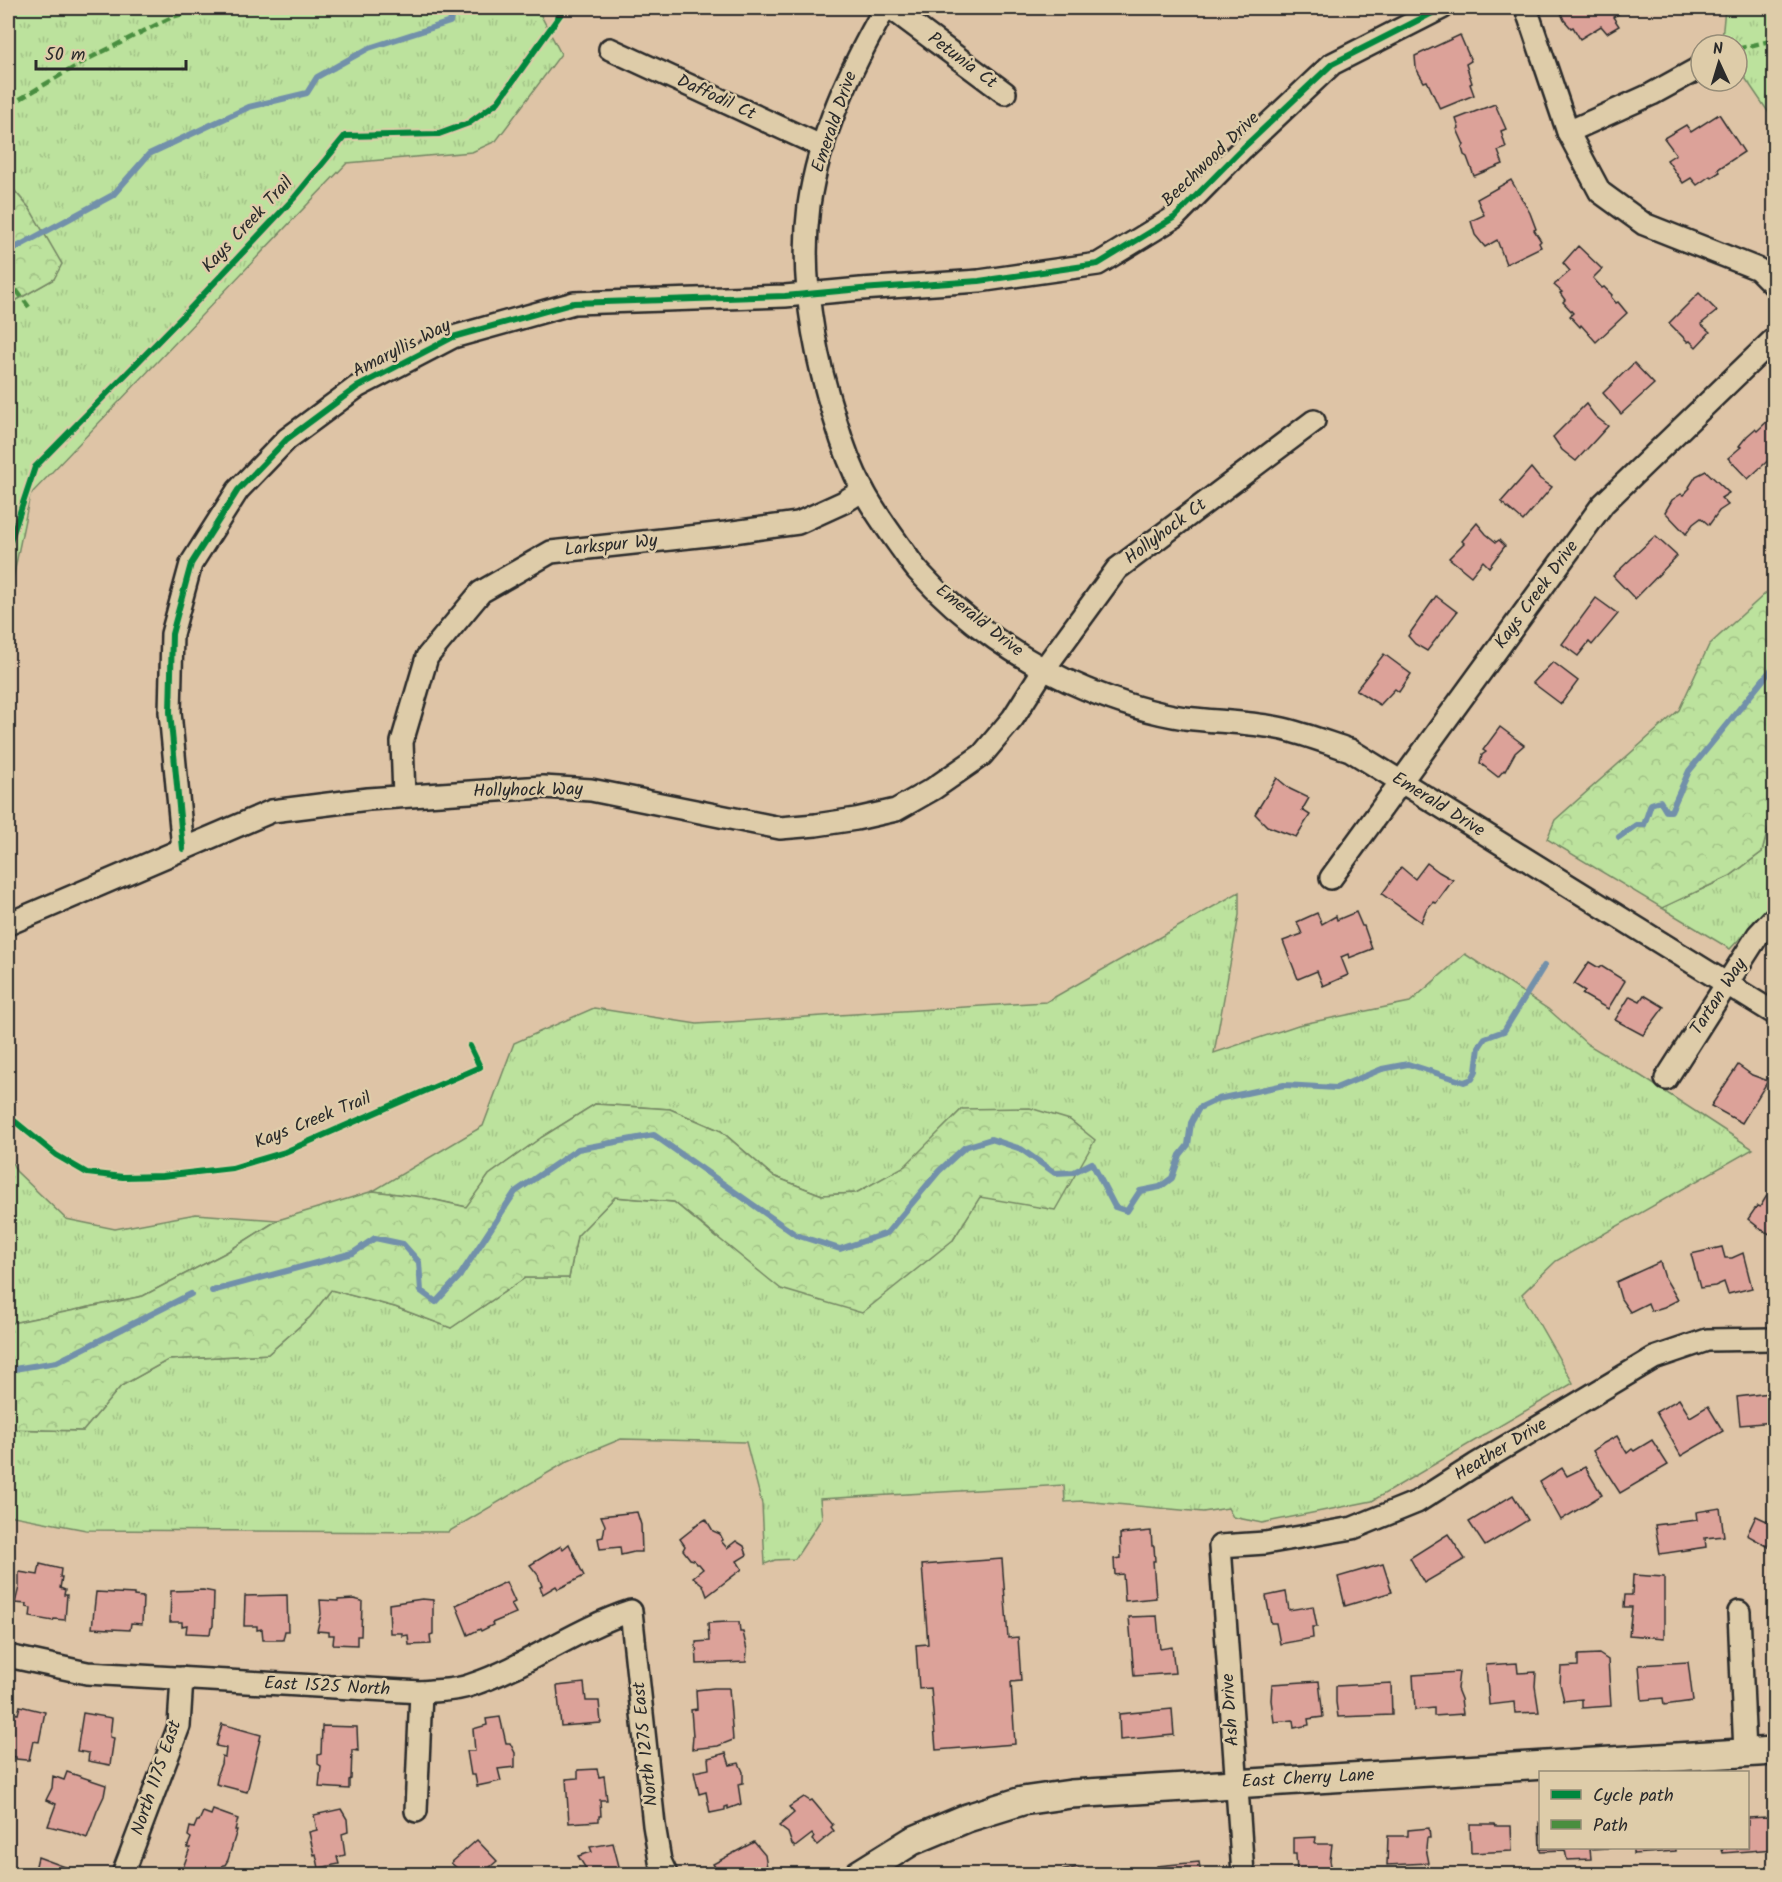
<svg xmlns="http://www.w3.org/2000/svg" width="1782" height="1882" viewBox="0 0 1782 1882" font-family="Kalam,sans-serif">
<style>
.grass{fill:url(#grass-tufts);stroke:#748664;stroke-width:1.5}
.forest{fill:url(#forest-crowns);stroke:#748664;stroke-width:1.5}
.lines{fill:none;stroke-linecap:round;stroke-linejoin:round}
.stream{stroke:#7290aa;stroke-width:6}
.building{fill:#dca299;stroke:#2b2b2b;stroke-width:1.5}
.minor-casing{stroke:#2b2b2b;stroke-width:26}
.tertiary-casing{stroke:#2b2b2b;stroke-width:32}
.minor{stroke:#decca9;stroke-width:21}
.tertiary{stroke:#decca9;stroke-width:27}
.quiet{stroke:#4a8e3f;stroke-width:4.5;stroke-dasharray:9 4.5;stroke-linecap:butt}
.cycleway-casing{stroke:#decca9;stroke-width:10}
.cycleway{stroke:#00873e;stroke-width:6}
.labels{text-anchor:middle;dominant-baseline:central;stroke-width:5;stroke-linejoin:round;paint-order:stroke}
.street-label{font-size:18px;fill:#2b2b2b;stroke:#decca9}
</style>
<defs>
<pattern id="grass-tufts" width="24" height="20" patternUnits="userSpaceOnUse" patternTransform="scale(1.5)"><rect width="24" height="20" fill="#bce29d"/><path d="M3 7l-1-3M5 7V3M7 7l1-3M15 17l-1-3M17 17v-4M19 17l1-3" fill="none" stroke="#a2c287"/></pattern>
<pattern id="forest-crowns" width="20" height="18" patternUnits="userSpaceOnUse" patternTransform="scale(1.5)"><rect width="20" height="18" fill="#bce29d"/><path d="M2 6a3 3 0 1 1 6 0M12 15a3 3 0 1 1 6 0" fill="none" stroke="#a2c287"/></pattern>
</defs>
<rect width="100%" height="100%" fill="#dec4a6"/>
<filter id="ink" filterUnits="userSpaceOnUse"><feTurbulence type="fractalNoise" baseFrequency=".0167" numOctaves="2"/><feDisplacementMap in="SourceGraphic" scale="12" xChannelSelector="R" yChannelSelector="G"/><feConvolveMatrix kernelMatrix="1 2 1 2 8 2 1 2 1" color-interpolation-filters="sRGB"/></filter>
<g filter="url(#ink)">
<g class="grass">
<path d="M8,8H537L561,54L496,141L472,152L347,163L30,495L8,603V305L54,279L30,209L8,183Z"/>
<path d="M1725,8H1774V118L1769,113L1737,66V45H1725L1722,39Z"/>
<path d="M1774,807V902L1730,949L1662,908L1730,876L1762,852Z"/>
<path d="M1239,892V915L1214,1053L1298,1025L1410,1002L1465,954L1548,1009L1587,1044L1641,1076L1753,1149L1556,1261L1522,1294L1573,1383L1372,1501L1262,1523L1233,1517L1228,1508L1203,1512L1083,1501L1065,1502L1064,1485L820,1499L822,1518L795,1559L775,1560L765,1564L762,1504L746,1442L621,1439L568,1461L448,1532L86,1530L8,1515V1429L83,1431L121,1386L168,1360L268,1354L310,1317L331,1290L395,1307L451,1328L525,1278H569L577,1236L615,1197L674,1202L717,1238L953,1240L980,1196L962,1109L906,1166L856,1193L822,1195L773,1176L721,1131L670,1109L595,1104L542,1137L489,1175L467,1207L422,1197L373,1191L483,1126L514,1043L594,1008L697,1024L1046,1002Z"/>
<path d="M8,1153L16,1171L66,1219L115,1229L196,1214L278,1220L227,1252L143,1296L12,1323L8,1322Z"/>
</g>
<g class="forest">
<path d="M8,183L30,209L62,264L54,279L8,305Z"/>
<path d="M1774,581V807L1762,852L1730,876L1662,908L1547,839L1555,820L1679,710L1709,645L1767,592Z"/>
<path d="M595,1104L670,1109L721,1131L773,1176L822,1195L856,1193L905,1166L962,1109L1030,1108L1070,1120L1095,1140L1055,1210L980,1197L953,1240L862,1313L781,1289L674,1202L615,1197L577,1236L569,1278H525L451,1328L395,1307L331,1290L310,1317L268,1354L168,1360L121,1386L83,1431L8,1429V1322L12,1323L143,1296L227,1252L278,1220L373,1191L422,1197L466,1207L489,1175L542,1137Z"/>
</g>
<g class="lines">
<g class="stream">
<path d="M17,247L113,195L149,154L249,107L307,93L317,77L369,48L450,22L452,15L463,8"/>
<path d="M1619,837L1636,825H1644L1651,804L1660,801L1666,811H1671L1689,771L1771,670L1774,668"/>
<path d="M212,1291L353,1253L375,1238L403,1244L419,1262L421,1291L436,1302L459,1277L515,1192L578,1149L654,1135L796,1235L840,1249L887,1233L939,1171L965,1147L991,1139L1021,1149L1055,1173L1074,1172L1092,1163L1115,1207L1127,1211L1140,1191L1160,1187L1172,1178L1180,1155L1188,1145L1191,1123L1199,1108L1218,1099L1284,1085L1336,1088L1382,1069L1408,1064L1464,1082L1472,1079L1476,1071L1479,1047L1485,1038L1504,1031L1544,966"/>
<path d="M8,1370L57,1362L191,1294"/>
</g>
</g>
<g class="building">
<path d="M1559,8H1620L1623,11L1613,17L1619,26L1607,33L1601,26L1580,39L1573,27L1571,28L1564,20L1561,13L1563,12Z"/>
<path d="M1460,35L1471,61L1466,64L1472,83L1470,84L1474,95L1440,109L1427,81L1424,82L1416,68L1415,56Z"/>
<path d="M1495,104L1506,129L1501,131L1506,148L1498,151L1503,164L1474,176L1467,157L1464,155L1462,148L1464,145L1457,129L1459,128L1456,119Z"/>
<path d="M1719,114L1744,152L1718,169L1720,172L1712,177L1710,176L1697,185L1691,178L1683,183L1667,160L1676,154L1664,138L1686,125L1691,132Z"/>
<path d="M1511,180L1530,213L1536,229L1534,230L1541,241L1539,243L1541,247L1506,264L1497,240L1485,247L1475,235L1471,221L1484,215L1477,199Z"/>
<path d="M1578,246L1602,269L1593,278L1602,288L1604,287L1612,295L1611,297L1616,303L1618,302L1627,313L1596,342L1581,325L1580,327L1570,316L1573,313L1563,302L1565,300L1560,293L1562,292L1554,285L1570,271L1563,263Z"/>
<path d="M1699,293L1717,311L1701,324L1710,332L1696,347L1690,341L1688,342L1669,323Z"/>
<path d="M1634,363L1654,384L1621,414L1603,393Z"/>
<path d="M1586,404L1595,416L1608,426L1576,461L1562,450L1553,437Z"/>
<path d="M1773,416L1774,455L1748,479L1728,458L1741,447L1739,446L1747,436L1755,429L1757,431Z"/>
<path d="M1531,468L1540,479L1552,487L1523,521L1501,502Z"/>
<path d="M1706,471L1729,493L1721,498L1728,505L1719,511L1709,525L1701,518L1693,524L1686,534L1665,512L1672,500L1681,494L1683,495L1690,488L1689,487L1696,476Z"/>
<path d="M1477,523L1486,534L1496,542L1499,540L1505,546L1489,567L1483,561L1471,576L1449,558L1464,543L1462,541Z"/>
<path d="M1655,536L1677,556L1635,599L1613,576Z"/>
<path d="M1436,596L1457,612L1427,651L1415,644L1408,636Z"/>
<path d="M1596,598L1618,614L1592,645L1589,642L1578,656L1562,644Z"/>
<path d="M1384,654L1411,674L1399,692L1395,689L1380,705L1356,690Z"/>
<path d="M1553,662L1578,681L1561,704L1533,683Z"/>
<path d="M1500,727L1524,745L1515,753L1505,771L1504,770L1498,777L1480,763L1482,755L1486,752L1483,750Z"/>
<path d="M1277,778L1290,789L1309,798L1302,810L1310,815L1296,837L1267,826L1255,814Z"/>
<path d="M1427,863L1439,872L1453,880L1436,903L1433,902L1426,910L1421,922L1382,894L1401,867L1415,879Z"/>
<path d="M1356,912L1362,926H1364L1372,949L1349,958L1348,954L1341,957L1348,975L1323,986L1317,971L1298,979L1283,941L1302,934L1297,922L1317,913L1322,924L1336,916L1337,920Z"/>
<path d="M1589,962L1599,968L1601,966L1625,981L1608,1009L1582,994L1585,991L1574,984Z"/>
<path d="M1644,995L1664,1007L1643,1035L1615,1020L1630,996L1640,1001Z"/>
<path d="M1738,1065L1752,1075L1768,1081L1742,1123L1711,1106Z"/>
<path d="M1774,1184V1236L1762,1230L1748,1219L1757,1206L1760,1207Z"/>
<path d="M1722,1247L1725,1258H1732L1743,1253L1752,1288L1728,1294L1724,1282L1715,1286L1700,1288L1691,1254Z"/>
<path d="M1660,1262L1665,1278L1678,1300L1664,1307L1651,1311L1648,1303L1630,1312L1621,1299L1616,1282Z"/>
<path d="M1774,1390V1422L1740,1425L1737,1397L1769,1393V1391Z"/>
<path d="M1679,1399L1690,1417L1708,1406L1723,1431L1681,1456L1656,1412Z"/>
<path d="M1617,1436L1627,1453L1632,1449L1634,1451L1652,1440L1668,1465L1620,1493L1593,1451L1604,1443Z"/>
<path d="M1585,1467L1602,1495L1561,1520L1540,1482L1562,1468L1567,1476Z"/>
<path d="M1513,1495L1528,1520L1485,1546L1469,1522Z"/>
<path d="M1720,1508L1724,1536L1705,1538L1706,1547L1660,1554L1655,1525L1697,1520L1696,1512Z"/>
<path d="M637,1512L641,1525L642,1552H634L621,1555L620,1547L600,1549L598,1538L603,1537L605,1525L601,1516Z"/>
<path d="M1756,1516L1773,1524L1774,1522V1550L1747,1535Z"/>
<path d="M706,1519L713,1531L720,1534L723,1540L721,1541L727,1548L736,1541L744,1546L747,1555L737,1561L742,1569L707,1596L703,1585L693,1577L703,1569L699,1564H696L694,1560L690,1559L683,1550L685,1546L680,1539L695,1527L694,1526Z"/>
<path d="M1151,1531L1152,1546H1154L1155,1561H1153L1156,1598L1125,1601L1123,1574L1115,1575L1114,1559L1121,1558L1120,1534Z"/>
<path d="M1448,1534L1465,1559L1424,1583L1410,1558Z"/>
<path d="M569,1544L584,1576L558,1589L556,1586L543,1594L540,1587L542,1586L538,1575L530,1565L561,1546L563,1549Z"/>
<path d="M1002,1559L1008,1638L1018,1637L1021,1681L1011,1682L1015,1744L936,1750L931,1688L919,1689L916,1645L928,1644L922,1565Z"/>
<path d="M40,1564L61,1569L60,1577H62L60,1588L65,1590L64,1595H67L65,1620L54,1619L53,1621L30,1617L31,1608L26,1607L27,1604L15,1603L19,1587V1572L38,1575Z"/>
<path d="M1383,1564L1392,1592L1345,1606L1338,1577Z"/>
<path d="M1633,1575L1664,1577V1638L1629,1635L1632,1607H1624L1625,1595H1632Z"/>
<path d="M506,1582L515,1602L511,1604L516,1613L492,1623L493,1625L481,1631L480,1629L468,1635L456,1605Z"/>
<path d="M203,1590L214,1592L213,1626L211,1627L210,1634L186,1633L187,1625L182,1626V1622H170L171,1591Z"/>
<path d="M96,1592L134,1594V1596L143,1597L142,1624L131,1623L130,1630L92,1628Z"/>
<path d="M1286,1592L1289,1610L1313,1606L1317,1627H1312L1313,1638L1280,1644L1276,1623H1271L1266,1596Z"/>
<path d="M287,1595L288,1631H285L283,1640H263L262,1629L257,1630V1626H244L245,1596Z"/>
<path d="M354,1599L362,1601L361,1636H357V1645L333,1644L334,1635H329V1632L317,1631L321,1614L320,1600L338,1601V1600Z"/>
<path d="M422,1599L433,1600V1634L430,1635L431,1644L409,1645L408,1635L402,1636V1633H390L389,1604Z"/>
<path d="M1157,1616L1160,1649L1172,1647L1175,1673L1134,1676L1129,1617Z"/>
<path d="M727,1622H739L740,1632H743L747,1650L746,1662L697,1664L696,1642L709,1641L708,1623Z"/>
<path d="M1599,1654L1608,1660L1611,1706L1582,1708V1699L1564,1701L1560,1684L1561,1667L1578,1666V1655Z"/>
<path d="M1688,1662L1693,1701L1664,1705L1663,1698L1642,1700L1639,1665Z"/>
<path d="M1517,1663L1518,1673L1536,1672L1535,1686L1539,1712L1515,1713L1514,1702L1489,1705L1486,1665Z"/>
<path d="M1459,1672L1457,1689L1461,1699L1463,1714L1434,1716V1708L1415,1710L1413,1675Z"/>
<path d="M1319,1681L1323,1717L1308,1719L1309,1725L1294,1728L1293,1720L1274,1722L1271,1700L1272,1684Z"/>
<path d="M584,1683L586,1701H599L601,1723L561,1726L557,1686Z"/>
<path d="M1391,1683L1392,1715L1338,1717L1336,1702V1686Z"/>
<path d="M714,1688H729L733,1740L718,1746L692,1749L693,1736L691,1710L697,1709L696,1690Z"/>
<path d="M20,1706L45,1712L39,1742L33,1741L29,1760H26L16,1759V1757L12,1756V1758L8,1757V1712L18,1714Z"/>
<path d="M1172,1709L1174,1735L1120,1740L1119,1714Z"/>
<path d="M83,1713L112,1718L110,1737L114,1738L110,1765L88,1761L89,1753L77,1751Z"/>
<path d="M500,1717L506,1743H510L515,1753V1767L498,1769L501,1781L477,1786L475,1775H471L467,1751H475L473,1729L487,1725L486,1719Z"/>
<path d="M222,1724L261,1735L247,1792L216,1784L218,1775L217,1774L221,1764L222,1756L225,1757L226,1748L216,1746Z"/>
<path d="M322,1726L357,1727L358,1751L352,1750L351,1779L349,1780V1789L319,1787L321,1766L318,1764V1755L321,1754Z"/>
<path d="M726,1753L730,1765L739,1763L743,1772V1783L738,1784L741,1804L728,1809V1806L725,1807V1810L710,1813L706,1792L699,1794L694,1772L709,1769L708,1758Z"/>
<path d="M597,1769L599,1777L604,1776L607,1800H600L601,1816H599V1821L569,1823L566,1779L578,1778V1770Z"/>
<path d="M67,1772L106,1785L104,1796L97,1811L87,1838L69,1831L48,1826L56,1804L46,1800L52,1788L53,1776L64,1780Z"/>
<path d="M804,1797L810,1801L812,1800L833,1825L831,1827L834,1831L817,1845L812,1840L814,1837L812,1834L795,1847L792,1844L788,1833L779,1826L794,1813L789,1807Z"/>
<path d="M341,1809L347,1819L348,1832L342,1834L345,1855L337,1857L339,1864L319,1868L316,1854L314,1855L309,1832L317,1830L314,1815Z"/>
<path d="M213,1810L238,1819L235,1830H237L228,1860L225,1865H223L221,1874H200L183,1868L190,1848H187L191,1838L188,1836L190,1827L194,1828L197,1821H199L203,1812L211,1815Z"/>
<path d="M1767,1817L1768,1819H1774V1849L1723,1853L1722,1848H1748V1818Z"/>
<path d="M1539,1823H1540V1848H1610L1590,1849L1591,1859L1567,1860L1565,1850L1540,1851Z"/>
<path d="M1470,1824H1495L1496,1826H1511L1512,1851L1471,1853Z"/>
<path d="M1429,1828L1430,1838H1427L1426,1848L1429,1863L1387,1865L1388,1836H1408V1830Z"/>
<path d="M1316,1837L1315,1844H1332L1330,1861L1333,1874H1297L1296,1854H1293V1838Z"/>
<path d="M477,1840L497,1861L490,1867L497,1874H454L453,1873L458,1869L451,1863Z"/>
<path d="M754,1842L765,1855L768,1874H719L713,1864Z"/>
<path d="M613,1843L621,1874H586L585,1867L578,1856L592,1852L590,1847Z"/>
<path d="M1633,1848H1676V1851L1633,1854Z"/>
<path d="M38,1857L76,1871L75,1874H34Z"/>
<path d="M1199,1862L1201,1874H1157V1866Z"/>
<path d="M1078,1867L1080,1874H1057L1056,1872Z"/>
</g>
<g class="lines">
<g class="minor-casing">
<g id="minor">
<path d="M885,8C851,68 819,135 809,205C800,277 813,350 835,419C842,443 851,468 863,490C873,509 886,527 899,545C905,553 911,563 918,571C962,620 1025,664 1086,689C1117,702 1152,713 1185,718C1217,722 1251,722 1283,729C1305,734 1328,743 1350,750L1774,1013"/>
<path d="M891,8L1005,93"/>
<path d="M1526,8L1568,132L1600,192L1644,224L1758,269L1774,285"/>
<path d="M610,49L823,147"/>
<path d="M1568,132L1652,94L1701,67"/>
<path d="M404,796L402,742L427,657L481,592L551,552L726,533L798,523L844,502L863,490"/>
<path d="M183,849L170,712L172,634L191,564L238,490L287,439L357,387L453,337L574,303L785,296L861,289L979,281L1098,264L1175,217L1243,148L1332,64L1442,8"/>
<path d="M1331,878L1603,504L1774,339"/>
<path d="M8,924L272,811L368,799L543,787L591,790L780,828L816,825L856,819L896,810L933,789L982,755L1013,718L1044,669L1117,569L1314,421"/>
<path d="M1666,1079L1758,935L1774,918"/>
<path d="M1739,1612L1745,1753"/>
<path d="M8,1656L87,1673L421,1692C437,1690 456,1691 471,1685C528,1666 575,1629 631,1611L654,1825L660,1861L666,1874"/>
<path d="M416,1811L421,1692"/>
<path d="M123,1874L179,1726L182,1678"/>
<path d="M1243,1874L1220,1546L1265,1543L1353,1528L1417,1502L1475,1465L1654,1358L1707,1340L1774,1339"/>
</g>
</g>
<g class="tertiary-casing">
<path id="tertiary" d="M859,1874L912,1841L967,1818L1022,1801L1071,1794L1774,1751"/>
</g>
<use href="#minor" class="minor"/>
<use href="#tertiary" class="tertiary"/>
<g class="quiet">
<path d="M1737,49L1774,40"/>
<path d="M8,106L90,58L172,17L206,8"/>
<path d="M8,279L29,307"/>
</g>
<g class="cycleway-casing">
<g id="cycleway">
<path d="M8,548L35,467L183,316L295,197L345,136L439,134L469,123L498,102L565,8"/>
<path d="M183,849L170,712L172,634L191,564L238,490L287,439L357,387L453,337L574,303L785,296L861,289L979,281L1098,264L1175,217L1243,148L1332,64L1442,8"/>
<path d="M8,1107L12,1119L56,1155L87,1173L123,1177L162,1176L232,1168L285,1152L480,1067L470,1046"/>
</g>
</g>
<use href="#cycleway" class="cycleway"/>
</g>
</g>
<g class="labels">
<g class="street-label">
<text transform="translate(962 61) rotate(37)">Petunia Ct</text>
<text transform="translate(716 98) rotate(25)">Daffodil Ct</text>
<text transform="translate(835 122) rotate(-71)">Emerald Drive</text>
<text transform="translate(1211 160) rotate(-44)">Beechwood Drive</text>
<text transform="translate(248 225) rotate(-47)">Kays Creek Trail</text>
<text transform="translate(402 349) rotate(-27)">Amaryllis Way</text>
<text transform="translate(1166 532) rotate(-37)">Hollyhock Ct</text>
<text transform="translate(611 546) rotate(-6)">Larkspur Wy</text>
<text transform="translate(1537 595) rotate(-54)">Kays Creek Drive</text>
<text transform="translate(979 621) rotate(38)">Emerald Drive</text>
<text transform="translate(528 791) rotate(-1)">Hollyhock Way</text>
<text transform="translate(1438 805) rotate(32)">Emerald Drive</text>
<text transform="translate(1719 997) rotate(-57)">Tartan Way</text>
<text transform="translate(313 1121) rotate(-22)">Kays Creek Trail</text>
<text transform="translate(1501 1450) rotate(-31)">Heather Drive</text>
<text transform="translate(327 1687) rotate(3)">East 1525 North</text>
<text transform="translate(1231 1710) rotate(-94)">Ash Drive</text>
<text transform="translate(646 1744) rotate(-96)">North 1275 East</text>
<text transform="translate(157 1778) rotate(-71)">North 1175 East</text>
<text transform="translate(1308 1779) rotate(-3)">East Cherry Lane</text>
</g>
</g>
<rect width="1782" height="1882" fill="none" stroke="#decca9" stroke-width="30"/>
<rect x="15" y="15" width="1752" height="1852" fill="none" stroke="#2b2b2b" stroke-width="2" filter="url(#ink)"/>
<rect x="1539" y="1771" width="210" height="78" fill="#decca9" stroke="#968c77" stroke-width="1.5"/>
<rect x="1551" y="1790" width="30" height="9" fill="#00873e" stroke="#968c77" stroke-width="1.5"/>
<text x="1593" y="1801" font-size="18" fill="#2b2b2b">Cycle path</text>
<rect x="1551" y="1820" width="30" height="9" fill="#4a8e3f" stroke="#968c77" stroke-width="1.5"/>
<text x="1593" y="1831" font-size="18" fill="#2b2b2b">Path</text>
<g transform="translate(1719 63) rotate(356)"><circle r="28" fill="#decca9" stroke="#968c77" stroke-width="1.5"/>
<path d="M0-4.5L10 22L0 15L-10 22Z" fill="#2b2b2b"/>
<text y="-9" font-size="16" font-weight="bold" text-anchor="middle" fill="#2b2b2b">N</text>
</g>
<path d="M36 60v9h150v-9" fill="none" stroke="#2b2b2b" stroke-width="3"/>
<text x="45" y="60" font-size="18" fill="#2b2b2b" stroke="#decca9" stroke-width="4.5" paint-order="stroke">50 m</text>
</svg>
